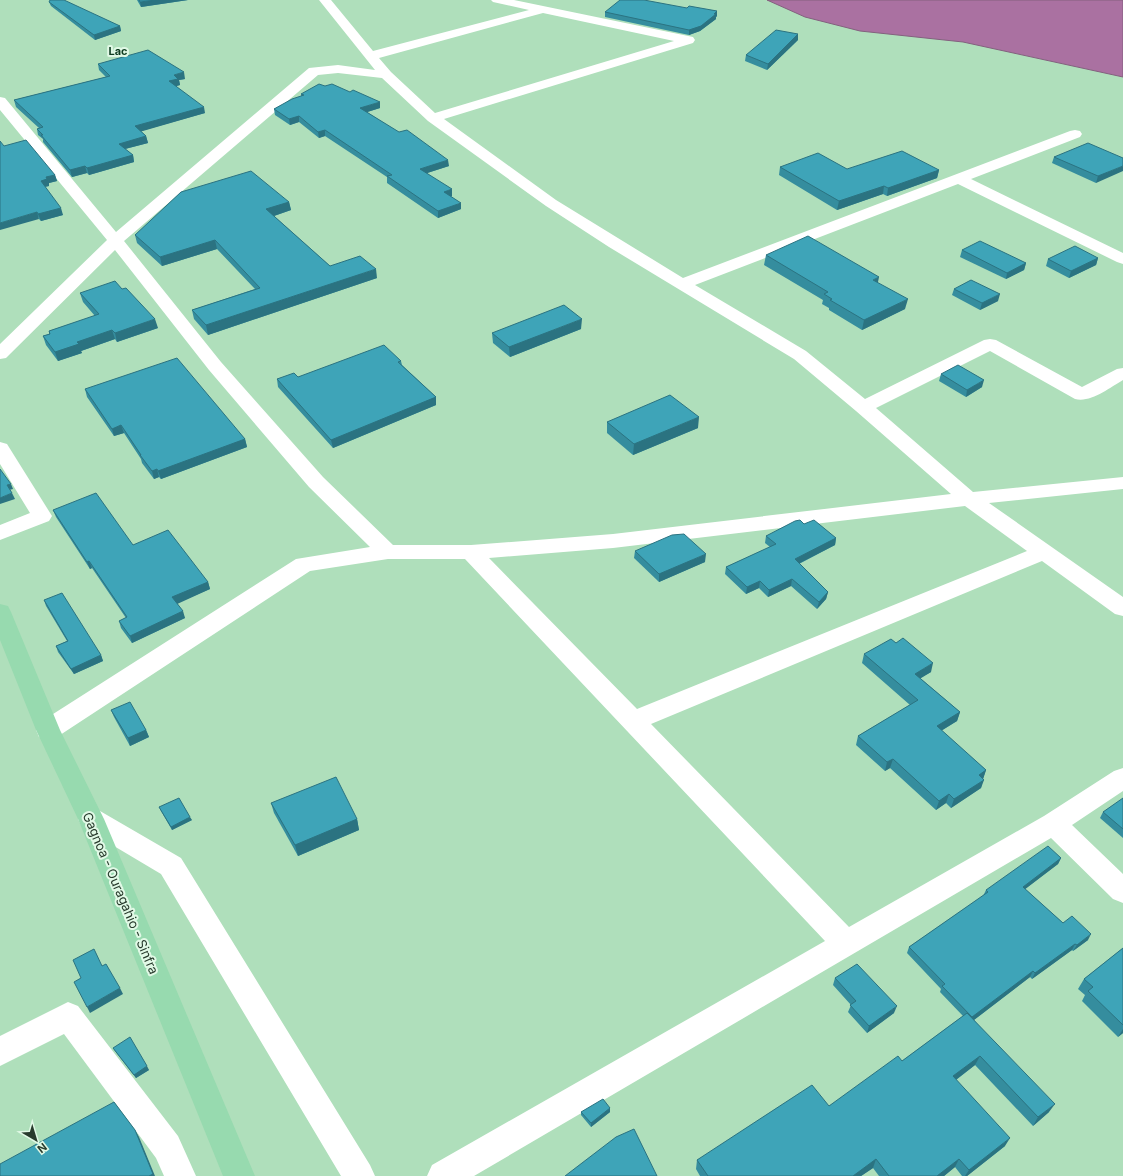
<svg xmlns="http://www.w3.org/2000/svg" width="1123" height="1176" viewBox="0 0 1123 1176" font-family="Inter,sans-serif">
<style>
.water{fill:#aa71a1;stroke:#83617e}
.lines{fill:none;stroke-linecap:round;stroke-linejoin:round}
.minor{fill:#fff;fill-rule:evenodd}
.major{fill:#97daaf;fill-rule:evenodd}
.wall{fill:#358d9e}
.shaded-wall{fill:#2b7381}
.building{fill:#3ea4b8;stroke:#2b7381}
.labels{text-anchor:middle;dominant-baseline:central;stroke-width:4;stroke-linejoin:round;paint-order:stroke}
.far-quarter-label{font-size:11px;font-weight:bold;fill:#0e3c20;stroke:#e1f9e6}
.near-street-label{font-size:13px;fill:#283b2d;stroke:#e1f9e6}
</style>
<rect width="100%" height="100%" fill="#afdfbb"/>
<path class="water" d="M767,0H1123V77L963,42L860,31L805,17Z"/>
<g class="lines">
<g class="minor">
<path d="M319,0H331L373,51L529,10L493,2L491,0H514L693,37L695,40L693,43L444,119L556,200L683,278L1070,131L1075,130L1080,131L1082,134L1080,137L971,179L1123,253V264L1117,262L958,184L695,285L806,351L865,399L984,340L990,339L996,340L1082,387L1117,369L1123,368V380C1109,388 1091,403 1075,399L990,351L876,408L973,492L1123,477V489L989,503L1123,597V616L1115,614L1042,561L651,724L849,927L1044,816L1114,771L1123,768V791L1072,825L1123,874V903L1113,899L1051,838L474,1176H427L432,1165L825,941L465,559H388L310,571L57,737L48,739L39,737L36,730L39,723L296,559L370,547L309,487L209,370L115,250L6,358L0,359V344L107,240L0,110V97L5,98L116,232L309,68L338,65L375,70ZM543,13L674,41L435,113L391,72L379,58ZM338,73L382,78L428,121L546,206L609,247L794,359L856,411L951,494L613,534L471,545H393L323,477L221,362L124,241L318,75ZM965,506L1027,551L637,709L489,558L613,548Z"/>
<path d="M0,442L7,444L52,516L49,521L0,540V525L30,513L0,464Z"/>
<path d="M91,808L100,811L181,858L370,1165L375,1176H341L161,874L82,827L78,819L82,811Z"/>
<path d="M68,1002L78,1006L178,1136L196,1176H164L156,1158L64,1034L0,1066V1036Z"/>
</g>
<path class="major" d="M0,604L8,606L11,612L60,730L104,819L255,1176H223L78,819L36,730L0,640Z"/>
</g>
<g class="wall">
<path d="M137,0H188L141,7Z"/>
<path d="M49,2L120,26L121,31L95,40L51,6Z"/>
<path d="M687,8L717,11V16L716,17V19L700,31L689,35L605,17V12Z"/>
<path d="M798,40L767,70L745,61L746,55Z"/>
<path d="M98,64L185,79L179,80L180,85L176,86L205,113L141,131L146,136L148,143L125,149L133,155L134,162L89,175L87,173L72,177L43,142V139L38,135L37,129L39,128L16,107L14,100L106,77L99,70Z"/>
<path d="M301,94L380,108L367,112L449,166L427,173L452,196H451L461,209L438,218L387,183V177L325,136L319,138L299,122L290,125L275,115L274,109L301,96Z"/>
<path d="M4,146L55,175L57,181L49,183V186L45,187L63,215L41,221L39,219Z"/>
<path d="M1054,157L1123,158L1096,183L1052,163Z"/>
<path d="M780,167L847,169L939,170L937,178L887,196L883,194L837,210L779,175Z"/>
<path d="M289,202L291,210L274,216L330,266L377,278L208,335L194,319L192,310L255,289L217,249L162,266L137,243L135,235Z"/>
<path d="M962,250L1026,263L1024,270L1006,279L960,257Z"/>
<path d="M766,255L878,283L905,309L862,330L829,310V308L822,304L823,300L764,265Z"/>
<path d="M1098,258L1096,265L1069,278L1046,266L1048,259Z"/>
<path d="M954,289L998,301L980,310L952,295Z"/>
<path d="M80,293L158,328L117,342L115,339L81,351L82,353L58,361L46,345L43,336L49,334V331L95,316L83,302Z"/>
<path d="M581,329L510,357L493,343L492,333Z"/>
<path d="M401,361L402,365L436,397V405L333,448L278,387L277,379L298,377Z"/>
<path d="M941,374L982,387L966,397L939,381Z"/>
<path d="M85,389L245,439L247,447L161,479L159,477L154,479L142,463L141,459L124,433L114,436L87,397Z"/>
<path d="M607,422L698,428L633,455L607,433Z"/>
<path d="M53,510L133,545L208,582L210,589L177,603L185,618L132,643L121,628L119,621L126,618L92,568L90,569L56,517Z"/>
<path d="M804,524L836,538L835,545L799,564L828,592L826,599L817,609L791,586L768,597L759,588L746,594L725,574L726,567L770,547L765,543L766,536Z"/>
<path d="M635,551L705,562L659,582L634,558Z"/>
<path d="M44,600L101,655L103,661L74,674L58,652L56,646L67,641L46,606Z"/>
<path d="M864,654L931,672L920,678L960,712L957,721L941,731L986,770L983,779L981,788L951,808L946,803L936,810L890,768L885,771L856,745L858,736L910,705L862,663Z"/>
<path d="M111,710L146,730L149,737L130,746L114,717Z"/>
<path d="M1123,799V838L1100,818L1103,812Z"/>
<path d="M271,803L357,819L359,830L298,856L274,813Z"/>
<path d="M159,807L192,820L172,830L161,811Z"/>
<path d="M1061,858L1058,864L1025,889L1063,923L1088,940L1073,951L1072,950L1032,979L1030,977L974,1020L1049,1112L1033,1126L975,1065L956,1080L1005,1146L967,1176H962L955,1167L944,1176H879L873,1168L861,1176H700L696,1169L697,1160L829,1106L902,1061L963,1016L940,992L941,989L907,953L909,947L983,896L986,890Z"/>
<path d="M1123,948V1033L1118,1037L1082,1001L1085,995L1078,989L1084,979Z"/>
<path d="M835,978L894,1013L867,1033L848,1012L851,1005L833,985Z"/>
<path d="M113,1048L149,1070L136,1078L115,1051Z"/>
<path d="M610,1108V1112L591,1127L581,1115V1112Z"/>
</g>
<g class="shaded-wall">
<path d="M156,0H188L141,7L140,2Z"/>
<path d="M717,11V16L716,17V19L700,31L689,35V30Z"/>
<path d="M120,26L121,31L95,40L94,35Z"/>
<path d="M798,34V40L767,70L768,64Z"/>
<path d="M184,72L185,79L179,80L180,85L170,88L169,81L174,75Z"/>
<path d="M380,102V108L361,114L360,108Z"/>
<path d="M204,107L205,113L136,133L135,126Z"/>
<path d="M299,116V122L290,125L289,119Z"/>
<path d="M325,130V136L319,138L318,132Z"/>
<path d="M146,136L148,143L121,150L119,144Z"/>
<path d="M133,155L134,162L89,175L87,168Z"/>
<path d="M448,160L449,166L421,175L420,169Z"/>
<path d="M85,166L87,173L72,177L70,170Z"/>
<path d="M1123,166V171L1096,183L1098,176Z"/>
<path d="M939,170L937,178L887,196L888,188Z"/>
<path d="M55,175L57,181L49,183V186L43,187L41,181L46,177Z"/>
<path d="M884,186L883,194L837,210L839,201Z"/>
<path d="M452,189V196L445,198L444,192Z"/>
<path d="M289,202L291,210L268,218L266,209Z"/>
<path d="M461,203V209L438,218V211Z"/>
<path d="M61,208L63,215L41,221L38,214Z"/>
<path d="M37,212L39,219L0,230V223Z"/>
<path d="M215,240L217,249L162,266L160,257Z"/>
<path d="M1098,258L1096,265L1069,278L1071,271Z"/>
<path d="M1026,263L1024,270L1006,279L1007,273Z"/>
<path d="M376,269L377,278L208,335L206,325Z"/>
<path d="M879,277L877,287L873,280Z"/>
<path d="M1000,294L998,301L980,310L982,303Z"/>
<path d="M908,299L905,309L862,330L864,320Z"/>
<path d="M155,319L158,328L117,342L115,333Z"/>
<path d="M582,319L581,329L510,357L509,347Z"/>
<path d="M112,330L115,339L81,351L82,353L58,361L55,352L77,342Z"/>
<path d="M984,380L982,387L966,397L967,390Z"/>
<path d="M436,397V405L333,448L331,440Z"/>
<path d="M699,417L698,428L633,455L634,444Z"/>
<path d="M121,425L124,433L114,436L112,429Z"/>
<path d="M245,439L247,447L161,479L158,471Z"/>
<path d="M157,469L159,477L154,479L152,471Z"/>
<path d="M11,484L13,489L9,490L7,485Z"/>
<path d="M12,493L15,499L0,504V498Z"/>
<path d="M836,538L835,545L794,566L795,559Z"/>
<path d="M706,554L705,562L659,582V574Z"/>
<path d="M89,561L92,568L90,569L87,562Z"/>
<path d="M792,579L791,586L768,597L769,590Z"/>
<path d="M760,581L759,588L746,594L747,587Z"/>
<path d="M208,582L210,589L175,605L172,597Z"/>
<path d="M828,592L826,599L817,609L819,602Z"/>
<path d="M183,611L185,618L132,643L130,636Z"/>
<path d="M101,655L103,661L74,674L71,669Z"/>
<path d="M933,663L931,672L913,683L915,674Z"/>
<path d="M960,712L957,721L934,735L937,726Z"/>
<path d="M146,730L149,737L130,746L128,738Z"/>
<path d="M893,759L890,768L885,771L887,762Z"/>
<path d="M986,770L983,779L979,775Z"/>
<path d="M984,780L981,788L951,808L954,799Z"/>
<path d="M949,794L946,803L936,810L939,801Z"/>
<path d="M190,817L192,820L172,830L171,827Z"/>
<path d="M357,819L359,830L298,856L295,845Z"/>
<path d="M1061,858L1058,864L1020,893L1023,887Z"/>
<path d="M1091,934L1088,940L1073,951L1077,945Z"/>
<path d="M1075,944L1072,950L1032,979L1035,973Z"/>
<path d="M1033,971L1030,977L970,1023L972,1017Z"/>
<path d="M120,988L123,994L90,1013L87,1007Z"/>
<path d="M897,1006L894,1013L867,1033L869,1026Z"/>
<path d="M1123,1029V1033L1118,1037Z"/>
<path d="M980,1056L975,1065L949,1085L953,1076Z"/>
<path d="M147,1066L149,1070L136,1078L134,1075Z"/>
<path d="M1055,1104L1049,1112L1033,1126L1038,1117Z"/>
<path d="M610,1108V1112L591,1127V1123Z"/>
<path d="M135,1130L139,1137L155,1176H149Z"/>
<path d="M1010,1138L1005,1146L967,1176H965L969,1170Z"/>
<path d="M876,1159L873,1168L861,1176H853Z"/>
<path d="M959,1159L955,1167L944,1176H937Z"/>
</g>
<g class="building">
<path d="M50,0H64L120,26L94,35L49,2Z"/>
<path d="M139,0H156L140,2Z"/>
<path d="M620,0H644L687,8L689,6L717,11L714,14H716L701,26L689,30L605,12Z"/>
<path d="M776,30L798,34L768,64L746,55Z"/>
<path d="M148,50L184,72L174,75L178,79L169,81L204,107L135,126L146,136L119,144L133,155L87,168L85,166L70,170L41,135H43L37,129L43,127L14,100L110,76L98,64Z"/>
<path d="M319,84L325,86L332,84L350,92L353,90L380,102L360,108L399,132L407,130L448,160L420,169L452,189L444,192L461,203L438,211L387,176L392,175L325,130L318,132L299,116L289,119L274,109L292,99L304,95L301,94Z"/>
<path d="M26,140L55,175L46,177L47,179L41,181L61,208L38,214L37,212L0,223V141L4,146Z"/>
<path d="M1088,143L1123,158V166L1098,176L1054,157Z"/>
<path d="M902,151L939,170L888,188L884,186L839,201L780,167L818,153L847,169Z"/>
<path d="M251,171L289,202L266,209L330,266L360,256L376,269L206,325L192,310L260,288L215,240L160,257L135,235L181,192Z"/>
<path d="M808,236L879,277L873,280L908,299L864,320L830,300L832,299L824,294L828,292L766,255Z"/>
<path d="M980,241L1026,263L1007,273L962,250Z"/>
<path d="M1075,246L1098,258L1071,271L1048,259Z"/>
<path d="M971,280L1000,294L982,303L954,289Z"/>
<path d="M115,281L122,289L126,288L155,319L115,333L112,330L77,342L79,344L55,352L43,336L50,334L49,331L99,314L80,293Z"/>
<path d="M564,305L582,319L509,347L492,333Z"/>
<path d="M384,345L401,361L398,362L436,397L331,440L277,379L294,373L298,377Z"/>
<path d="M177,358L245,439L158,471L157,469L152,471L140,455H141L121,425L112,429L85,389Z"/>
<path d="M958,365L984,380L967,390L941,374Z"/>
<path d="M670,395L699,417L634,444L607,422Z"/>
<path d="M0,469L11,484L7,485L12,493L0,498Z"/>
<path d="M96,493L133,545L168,530L208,582L172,597L183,611L130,636L119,621L127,617L89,561L87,562L53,510Z"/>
<path d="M800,520L804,524L814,520L836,538L795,559L828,592L819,602L792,579L769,590L760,581L747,587L726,567L776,544L766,536L795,521Z"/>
<path d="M684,534L706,554L659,574L635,551L672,535Z"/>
<path d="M62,593L101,655L71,669L56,646L68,641L44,600Z"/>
<path d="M903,638L933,663L915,674L960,712L937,726L986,770L979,775L984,780L954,799L949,794L939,801L893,759L887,762L858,736L918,700L864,654L891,639L896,643Z"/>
<path d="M130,702L146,730L128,738L111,710Z"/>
<path d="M336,777L357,819L295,845L271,803Z"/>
<path d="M179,798L190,817L171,827L159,807Z"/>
<path d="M1123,798V829L1103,812Z"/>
<path d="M1048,846L1061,858L1023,887L1063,923L1072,916L1091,934L1077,945L1075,944L1035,973L1033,971L972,1017L942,986L945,984L909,947L988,892L986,890Z"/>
<path d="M1123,948V1025L1088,991L1093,987L1084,979Z"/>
<path d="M94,949L102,966L106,964L120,988L87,1007L74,982L81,978L73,960Z"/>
<path d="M857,964L897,1006L869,1026L850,1005L856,1001L835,978Z"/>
<path d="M967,1013L1055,1104L1038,1117L980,1056L953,1076L1010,1138L969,1170L959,1159L937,1176H889L876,1159L853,1176H708L697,1160L812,1085L829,1106L898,1056L902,1061Z"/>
<path d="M130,1037L147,1066L134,1075L113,1048Z"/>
<path d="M603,1099L610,1108L591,1123L581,1112Z"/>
<path d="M114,1102L135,1130L153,1174L149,1176H0V1164Z"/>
<path d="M634,1129L657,1176H565L616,1137Z"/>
</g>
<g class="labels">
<g class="far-quarter-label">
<text x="118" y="51">Lac</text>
</g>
<g class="near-street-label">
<text transform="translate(121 893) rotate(67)">Gagnoa - Ouragahio - Sinfra</text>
</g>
</g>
<g transform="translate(36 1140) rotate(142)" stroke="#e1f9e6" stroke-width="3" paint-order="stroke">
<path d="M0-3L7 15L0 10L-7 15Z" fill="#283b2d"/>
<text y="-6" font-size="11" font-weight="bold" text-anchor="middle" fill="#283b2d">N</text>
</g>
</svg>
